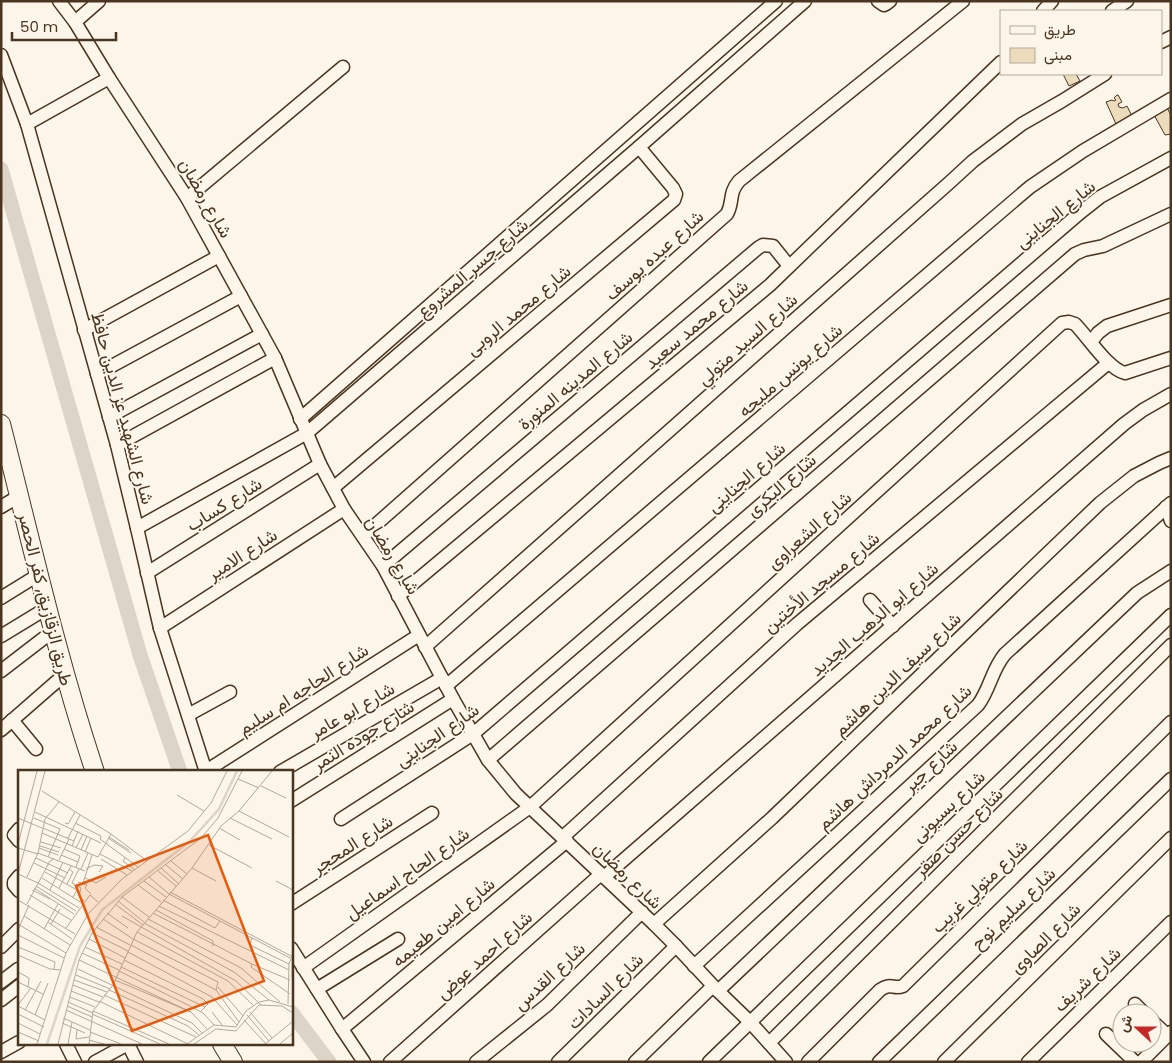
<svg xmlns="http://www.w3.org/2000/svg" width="1172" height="1063" viewBox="0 0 1172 1063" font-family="Poppins,Vazirmatn,sans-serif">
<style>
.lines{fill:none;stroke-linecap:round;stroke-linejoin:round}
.canal{stroke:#dcd4c6;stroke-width:15}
.building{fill:#ecdcbc;stroke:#4a3520}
.minor-casing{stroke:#4a3520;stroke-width:15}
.secondary-casing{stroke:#4a3520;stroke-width:20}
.minor{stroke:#fbf6e9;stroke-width:12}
.secondary{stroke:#fbf6e9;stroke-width:18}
.labels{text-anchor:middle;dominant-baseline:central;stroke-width:4;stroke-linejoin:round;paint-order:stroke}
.street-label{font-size:18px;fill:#4a3520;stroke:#fbf6e9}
.inset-river{fill:none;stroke:#dcd4c6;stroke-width:2.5}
.inset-road{fill:none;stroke:#b4a999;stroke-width:1}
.view{fill:#e8590c;fill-opacity:0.15;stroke:#e8590c;stroke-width:2.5}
.inset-edge{fill:none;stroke:#4a3520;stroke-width:2.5}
</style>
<rect width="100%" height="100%" fill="#fbf6e9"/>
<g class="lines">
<g class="canal">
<path d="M1,169L140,655L180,772"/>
<path d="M291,1012L329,1062"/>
</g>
</g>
<g class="building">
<path d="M1063,74H1076L1080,81L1069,86Z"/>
<path d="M1117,95H1118L1122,102L1118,104L1119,107L1123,108L1127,106L1132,116L1116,124L1106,102L1112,100L1114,101L1116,100L1114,98Z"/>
<path d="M1166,106L1171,115V134L1165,135L1153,113Z"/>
</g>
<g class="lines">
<g class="minor-casing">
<g id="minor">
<path d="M59,1L75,22L109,78L187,198L275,358L320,464L344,509L383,566L453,699L488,760L516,794L654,924L676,946L718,991L750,1022L786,1062"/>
<path d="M878,1L884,5L886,4L890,1"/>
<path d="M1043,11L1052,1"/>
<path d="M1112,11L1127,1"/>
<path d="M75,22L99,1"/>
<path d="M1161,42L1171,37"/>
<path d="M1,55L27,124L117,445L137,528L160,628L206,772"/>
<path d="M27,124L109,78"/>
<path d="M187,198L343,67"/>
<path d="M84,330L219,256"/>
<path d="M1091,342L1098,333L1107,326L1171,305"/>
<path d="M97,374L241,296"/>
<path d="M109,417L262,334"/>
<path d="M300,419L776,1"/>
<path d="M117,445L275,358"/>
<path d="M333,488L674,200L676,194L673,188L639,147"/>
<path d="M1,507L19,496"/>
<path d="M1166,507L1171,521"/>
<path d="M137,528L307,433L639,147L805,1"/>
<path d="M363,536L727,214C734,201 728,194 739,181L963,1"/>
<path d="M383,566L758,248L763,245L773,246L789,266"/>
<path d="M147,573L320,464"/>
<path d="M398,596L770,285L1001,62"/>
<path d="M1,598L38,575"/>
<path d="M870,600L893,626"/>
<path d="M160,628L344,509"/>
<path d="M1,636L47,608"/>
<path d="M425,647L949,183L973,161L1022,124L1062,101L1105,74"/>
<path d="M1,671L53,631"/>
<path d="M446,686L1030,187L1083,151L1171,99"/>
<path d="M188,715L230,692"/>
<path d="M12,720L36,749"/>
<path d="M1,730L64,675"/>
<path d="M488,760L1075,254L1084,250L1103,246L1171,214"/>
<path d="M206,771L419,635"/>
<path d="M280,772L442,678"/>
<path d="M291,801L453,699"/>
<path d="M341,819L473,734L1081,212L1100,197L1171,158"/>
<path d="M19,829L14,835L19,841"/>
<path d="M563,837L797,624L1106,365L1110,364"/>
<path d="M19,876L14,882V885L19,891"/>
<path d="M604,877L1124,424L1143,410L1171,394"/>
<path d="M291,904L432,813"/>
<path d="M654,924L772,818L1100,503L1134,476L1159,463L1171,458"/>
<path d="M1,947L19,929"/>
<path d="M291,948L342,1029L364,1062"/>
<path d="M694,966L978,705C990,689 992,669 1005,654L1171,503"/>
<path d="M303,968L530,807L1062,323L1069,322L1075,324C1088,337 1108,369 1125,373L1171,358"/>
<path d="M1,982L18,969"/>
<path d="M317,989L398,939"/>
<path d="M718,991L1137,593L1171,571"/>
<path d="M1,1000L19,986"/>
<path d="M1135,1004L1144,1013"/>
<path d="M1152,1021L1167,1035"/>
<path d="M342,1029L567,841"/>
<path d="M1106,1034L1135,1062"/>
<path d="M769,1043L1171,645"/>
<path d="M66,1044L75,1062"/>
<path d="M128,1044L137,1062"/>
<path d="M1,1052L19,1042"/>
<path d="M95,1062L128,1044"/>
<path d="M390,1062L601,874"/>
<path d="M476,1062L547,1005L642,912"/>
<path d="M558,1062L676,946"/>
<path d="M635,1062L713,986"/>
<path d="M709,1062L1171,615"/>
<path d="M808,1062L880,990C892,982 893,990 903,986L1171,722"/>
<path d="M879,1062L1171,779"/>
<path d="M944,1062L1171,838"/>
<path d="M1028,1062L1171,922"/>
<path d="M1141,1062L1171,1032"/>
</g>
</g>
<g class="secondary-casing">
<g id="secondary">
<path d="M1,424C31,541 57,658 95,772"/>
<path d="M222,1044L233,1062"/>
</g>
</g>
<use href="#minor" class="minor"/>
<use href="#secondary" class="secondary"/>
</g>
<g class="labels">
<g class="street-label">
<text transform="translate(206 198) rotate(60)">شارع رمضان</text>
<text transform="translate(1055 214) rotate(-39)">شارع الجناينى</text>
<text transform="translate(654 255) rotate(-42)">شارع عبده يوسف</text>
<text transform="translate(472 268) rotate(-41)">شارع جسر المشروع</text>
<text transform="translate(518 310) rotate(-40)">شارع محمد الروبى</text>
<text transform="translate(696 324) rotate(-40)">شارع محمد سعيد</text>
<text transform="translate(747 339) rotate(-42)">شارع السيد متولي</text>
<text transform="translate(790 370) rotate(-41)">شارع يونس مليحه</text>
<text transform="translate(575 380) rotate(-40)">شارع المدينه المنورة</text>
<text transform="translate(123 408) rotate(75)">شارع الشهيد عز الدين حافظ</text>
<text transform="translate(746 477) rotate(-41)">شارع الجناينى</text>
<text transform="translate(781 485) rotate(-41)">شارع البكرى</text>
<text transform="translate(224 504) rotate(-32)">شارع كساب</text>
<text transform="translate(809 530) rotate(-42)">شارع الشعراوى</text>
<text transform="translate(242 554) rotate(-33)">شارع الامير</text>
<text transform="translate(393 555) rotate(59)">شارع رمضان</text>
<text transform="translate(821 582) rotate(-40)">شارع مسجد الأختين</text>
<text transform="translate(46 599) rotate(76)">طريق الزقازيق, كفر الحصر</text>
<text transform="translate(874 619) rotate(-41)">شارع ابو الدهب الجديد</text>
<text transform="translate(897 674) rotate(-44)">شارع سيف الدين هاشم</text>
<text transform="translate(303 689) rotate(-33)">شارع الحاجه ام سليم</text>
<text transform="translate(352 710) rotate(-30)">شارع ابو عامر</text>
<text transform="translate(363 735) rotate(-32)">شارع جوده النمر</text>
<text transform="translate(437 735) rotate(-35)">شارع الجناينى</text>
<text transform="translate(894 757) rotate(-43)">شارع محمد الدمرداش هاشم</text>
<text transform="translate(930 766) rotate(-43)">شارع جبر</text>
<text transform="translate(948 806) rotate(-44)">شارع بسيونى</text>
<text transform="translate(958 832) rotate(-45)">شارع حسن صقر</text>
<text transform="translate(352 844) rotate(-33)">شارع المحجر</text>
<text transform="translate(407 873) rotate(-35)">شارع الحاج اسماعيل</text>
<text transform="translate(628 875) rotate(44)">شارع رمضان</text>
<text transform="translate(979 886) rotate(-44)">شارع متولي غريب</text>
<text transform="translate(1013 908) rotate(-44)">شارع سليم نوح</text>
<text transform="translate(443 922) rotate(-40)">شارع امين طعيمه</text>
<text transform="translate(1045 938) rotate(-45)">شارع الصاوى</text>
<text transform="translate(484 955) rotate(-42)">شارع احمد عوض</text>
<text transform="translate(549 976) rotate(-43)">شارع القدس</text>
<text transform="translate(1087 979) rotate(-44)">شارع شريف</text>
<text transform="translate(605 991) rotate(-45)">شارع السادات</text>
</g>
</g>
<g transform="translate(18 770)">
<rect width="275" height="275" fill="#fbf6e9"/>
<path class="inset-river" d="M274,208L275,189M29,274L62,176L84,140L172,71L201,39L219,1"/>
<path class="inset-road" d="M220,9L241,18M243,16L268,28M24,21L93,64L129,91M159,25L186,41M221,41L271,67M17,42L83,73M0,48L24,58M16,48L42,59L30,87M212,48L254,69M47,53L50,54L57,42M57,53L83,66L82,69L120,97M25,58L56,71M201,58L222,70M24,63L80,87L93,64M91,67L111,80M50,68L62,45M90,68L113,83M23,72L43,78M0,74L19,1M191,75L234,98M22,76L41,82M54,76L60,61M0,78L20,84M21,78L40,85M58,78L65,64M46,79L62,86L58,97M63,80L69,66M67,82L73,68M20,83L67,101M82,84L114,101M43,85L60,92M18,88L50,103M107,88L105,91L117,100M83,89L109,105M41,90L51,69M153,91L169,104M16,93L47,108M148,95L165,109M143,98L161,114M174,98L198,111M61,99L54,113L63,118L61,126L66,131M63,99L70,83M68,99L76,95L85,96L81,102M140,101L158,116M27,102L59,120L55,127M0,104L20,113M0,104L27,1M9,107L20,83L27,49L41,32M131,107L151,124L272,188M24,108L64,133M67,108L78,113L88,107M126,111L148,127M258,111L275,120M60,112L69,115L67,118L73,124M20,113L61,138M65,113L74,85M49,114L55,102L51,99M120,115L143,132M18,116L58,141M16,118L56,144M41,118L53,96M14,120L32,129M32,120L45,92M152,122L273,186M12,125L53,150M104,127L131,147M0,130L57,164M145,130L197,158L202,151M100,131L126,152M9,134L32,91L36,89M97,134L125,155M141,136L271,200M138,140L195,171V176M89,143L110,158M135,143L234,194L233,197L272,224M6,146L52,175M104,146L218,211L243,235M85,149L115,169L200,212L198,220M130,149L223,198L262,232M30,152L54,169M126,153L216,202L251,230M0,154L48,183M33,154L42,139M78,157L112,175M48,158L72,125L80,132M26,159L40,134M0,160L11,135M119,162L210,211L235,235M74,163L110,181M0,165L46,188M234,168L232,175L271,194M71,169L107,188M113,175L198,220M0,177L37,192L36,199M67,177L104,194M110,182L194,227L219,255M64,183L101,200M0,185L32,199L43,200M61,190L173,242M106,190L185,229L190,234L182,242M234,194L272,210M103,197L187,237M60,199L174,253L184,263M101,201L170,235L185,243L196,255M0,202L11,208L10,217M58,205L92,219M56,210L89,222M97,210L173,242L189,259M0,212L25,224M55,215L85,227M200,217L225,246M91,220L170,256L181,265M198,220L221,252M53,221L81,232M86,225L178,267M52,227L77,237M81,231L170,274M50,232L75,243M270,234L271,194L275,183M0,235L13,218M0,236L27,250M49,236L74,247M7,240L23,211M48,240L124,274M75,241L151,274M194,242L204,255M232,242L254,268M0,244L26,257M74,244L142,274M17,245L30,213M229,245L251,271M45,248L72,260M226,250L248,274M0,253L22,264M44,253L67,263M59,260L58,269L71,267M0,262L21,271M72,262L103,274M71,270L86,274M19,274L48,183L70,144L104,109L170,61L193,33L209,1M40,274L61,190L74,163L104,127L183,68L200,48L224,1M50,274L54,252M71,274L75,241L95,215L119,162L174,98L203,56L221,41L254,1M169,274L196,255L218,257L228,241L241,232L251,230L275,237M176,274L198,259L218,261L241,235L264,236L275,243M247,274L275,251M262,274L275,263"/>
<path class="view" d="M190,65L246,211L114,261L58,116Z"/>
<rect width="275" height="275" class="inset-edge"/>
</g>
<rect width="1172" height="1063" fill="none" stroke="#4a3520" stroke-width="5"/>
<rect x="1000" y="10" width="162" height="65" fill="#fbf6e9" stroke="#b4a999"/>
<rect x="1010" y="26" width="25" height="8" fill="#fbf6e9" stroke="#b4a999"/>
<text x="1044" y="35" font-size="15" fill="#4a3520">طريق</text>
<rect x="1010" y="48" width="25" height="15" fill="#ecdcbc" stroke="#b4a999"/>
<text x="1044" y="60" font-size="15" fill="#4a3520">مبنى</text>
<g transform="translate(1137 1028) rotate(291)"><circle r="24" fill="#fbf6e9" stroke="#b4a999"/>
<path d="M0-4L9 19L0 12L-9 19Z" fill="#c62828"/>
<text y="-8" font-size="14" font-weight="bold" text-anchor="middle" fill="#4a3520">ش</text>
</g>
<path d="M12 32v8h104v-8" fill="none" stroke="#4a3520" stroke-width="2.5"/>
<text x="20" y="32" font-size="15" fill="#4a3520" stroke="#fbf6e9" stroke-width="4" paint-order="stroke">50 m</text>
</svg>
